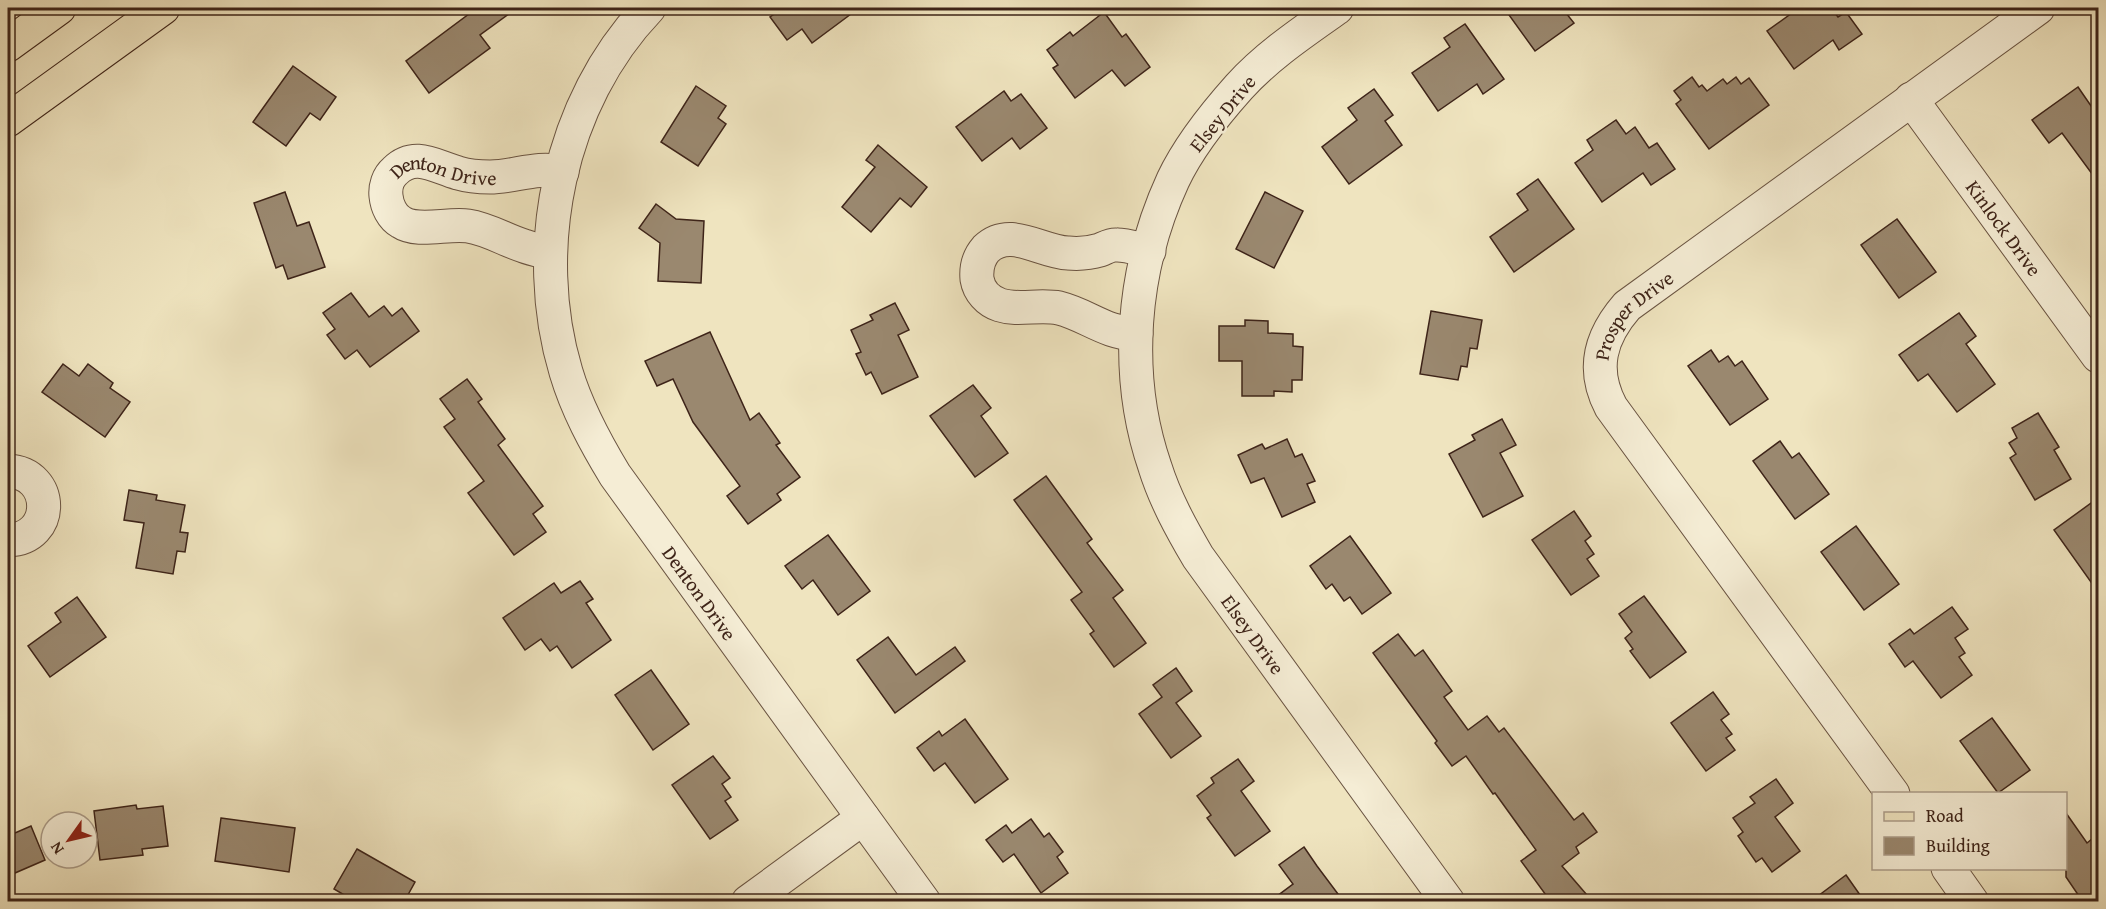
<svg xmlns="http://www.w3.org/2000/svg" width="2106" height="909" viewBox="0 0 2106 909" font-family="'Gentium Book Plus',serif">
<style>
.building{fill:#9a886f;stroke:#3e2419;stroke-width:1.5}
.lines{fill:none;stroke-linecap:round;stroke-linejoin:round}
.minor-casing{stroke:#6a5442;stroke-width:35}
.major-casing{stroke:#3e2419;stroke-width:35}
.minor{stroke:#f5edd5;stroke-width:33}
.major{stroke:#efe4bf;stroke-width:33}
.labels{text-anchor:middle;dominant-baseline:central;stroke-width:5;stroke-linejoin:round;paint-order:stroke}
.street-label{font-size:20px;fill:#3e2419;stroke:#f5edd5}
</style>
<rect width="100%" height="100%" fill="#efe4bf"/>
<filter id="stains"><feTurbulence type="fractalNoise" baseFrequency=".00333" numOctaves="4"/><feColorMatrix values="0 0 0 0 .2 0 0 0 0 .09 0 0 0 0 .02 0 0 0 .5 -.17"/></filter>
<radialGradient id="worn" r=".72"><stop offset=".6" stop-color="#630" stop-opacity="0"/><stop offset="1" stop-color="#630" stop-opacity=".3"/></radialGradient>
<g class="building">
<path d="M477,8H517L480,35L490,48L429,93L406,61Z"/>
<path d="M783,8H859L812,43L802,29L787,40L770,17Z"/>
<path d="M1519,8H1562L1574,23L1535,51L1509,15Z"/>
<path d="M1799,8H1831L1838,17L1846,12L1862,34L1839,50L1833,40L1794,69L1767,31Z"/>
<path d="M1104,12L1122,37L1126,34L1150,67L1125,86L1112,70L1075,98L1053,68L1058,65L1047,50L1070,32L1073,36Z"/>
<path d="M1465,24L1504,79L1483,94L1477,84L1438,111L1412,73L1450,47L1444,38Z"/>
<path d="M293,66L336,97L320,120L310,113L286,146L253,122Z"/>
<path d="M1692,77L1699,87L1702,85L1707,91L1723,79L1727,84L1736,77L1741,84L1749,78L1769,105L1709,149L1676,104L1681,100L1674,91Z"/>
<path d="M696,86L726,106L718,118L726,124L698,166L661,142Z"/>
<path d="M2078,87L2098,116V182L2062,133L2049,143L2032,120Z"/>
<path d="M1374,89L1393,115L1385,121L1402,145L1349,184L1322,147L1357,120L1348,108Z"/>
<path d="M1004,91L1011,101L1021,94L1047,128L1020,149L1012,138L982,161L956,127Z"/>
<path d="M1616,120L1626,134L1635,127L1649,148L1657,143L1675,169L1651,185L1643,173L1602,202L1575,163L1593,150L1587,140Z"/>
<path d="M878,145L927,187L911,207L900,198L871,232L842,207L875,167L866,160Z"/>
<path d="M1538,179L1574,229L1514,272L1490,237L1528,210L1517,194Z"/>
<path d="M285,192L297,226L309,222L325,267L288,279L283,265L276,268L254,203Z"/>
<path d="M1265,192L1303,211L1274,268L1236,249Z"/>
<path d="M656,204L676,219L704,221L701,283L658,281L660,243L639,228Z"/>
<path d="M1897,219L1936,272L1899,298L1861,245Z"/>
<path d="M351,293L369,317L384,306L392,316L402,308L419,331L370,367L357,350L345,359L327,335L335,329L323,313Z"/>
<path d="M895,303L909,330L898,335L918,377L882,394L871,372L866,375L856,354L861,352L851,330L873,320L870,315Z"/>
<path d="M1431,311L1482,320L1477,349L1470,348L1467,367L1461,366L1458,380L1420,374Z"/>
<path d="M1959,313L1976,336L1966,344L1995,384L1957,412L1928,374L1918,381L1899,355Z"/>
<path d="M1245,320L1268,321V333L1293,334V346L1303,347L1302,380H1292V392L1274,391V396H1242V361H1219V326H1245Z"/>
<path d="M710,332L750,420L759,413L780,443L776,445L800,477L777,494L781,500L748,524L727,496L740,486L693,422L673,379L657,386L645,361Z"/>
<path d="M1711,350L1719,362L1728,356L1735,366L1742,361L1768,399L1730,425L1688,366Z"/>
<path d="M63,364L79,376L88,364L113,383L110,388L130,402L105,437L42,392Z"/>
<path d="M467,379L482,399L478,402L505,439L498,445L543,506L533,514L546,532L514,555L468,493L484,481L444,427L455,419L440,399Z"/>
<path d="M973,385L991,408L981,416L1008,453L975,477L930,416Z"/>
<path d="M2038,413L2059,447L2054,450L2071,479L2035,500L2010,458L2016,454L2009,443L2017,438L2012,428Z"/>
<path d="M1502,419L1516,445L1500,453L1523,496L1483,517L1449,454L1475,440L1472,435Z"/>
<path d="M1287,439L1295,457L1302,454L1315,481L1307,484L1315,502L1282,517L1264,478L1251,483L1238,455L1262,444L1265,449Z"/>
<path d="M1780,441L1792,458L1799,453L1829,494L1795,519L1753,461Z"/>
<path d="M1046,476L1092,539L1087,543L1123,590L1113,598L1146,643L1114,667L1090,634L1094,631L1071,600L1082,592L1014,500Z"/>
<path d="M129,490L157,495L156,500L185,505L180,532L188,533L185,552L177,551L173,574L136,568L144,523L124,520Z"/>
<path d="M2098,498V592L2054,530Z"/>
<path d="M1574,511L1591,536L1585,541L1594,554L1587,559L1599,576L1571,595L1532,540Z"/>
<path d="M1856,526L1899,584L1864,610L1821,552Z"/>
<path d="M828,535L870,591L838,615L813,580L802,589L785,566Z"/>
<path d="M1350,536L1391,593L1362,614L1350,597L1344,601L1332,584L1326,589L1310,566Z"/>
<path d="M580,581L593,599L586,603L611,640L572,668L557,646L550,651L541,639L525,650L503,618L554,583L561,593Z"/>
<path d="M1644,596L1686,652L1650,678L1630,651L1633,649L1625,638L1632,632L1619,614Z"/>
<path d="M77,597L106,637L50,677L28,646L61,622L55,613Z"/>
<path d="M1952,607L1968,629L1955,638L1965,653L1959,657L1972,675L1941,698L1913,661L1905,667L1889,644L1910,629L1914,634Z"/>
<path d="M1398,634L1415,656L1423,650L1452,691L1444,697L1468,730L1487,716L1499,732L1504,728L1574,820L1583,813L1597,832L1576,847L1579,853L1562,866L1593,902H1551L1521,861L1536,850L1495,793L1493,794L1466,756L1452,766L1435,743L1437,741L1373,653Z"/>
<path d="M888,637L916,675L955,647L965,661L895,713L857,660Z"/>
<path d="M1176,668L1192,691L1176,703L1201,736L1171,758L1139,714L1162,697L1153,685Z"/>
<path d="M651,670L689,724L653,750L615,695Z"/>
<path d="M1713,692L1729,714L1721,720L1732,734L1726,738L1735,750L1706,771L1671,723Z"/>
<path d="M1992,718L2030,770L1998,793L1960,741Z"/>
<path d="M965,719L1008,779L975,803L945,763L934,771L917,748L939,731L942,736Z"/>
<path d="M713,756L730,778L722,784L731,797L725,801L738,820L710,839L672,785Z"/>
<path d="M1238,759L1254,781L1241,791L1270,831L1235,856L1207,818L1211,815L1197,796L1214,783L1211,778Z"/>
<path d="M1776,779L1793,803L1775,817L1800,851L1772,872L1762,858L1756,862L1738,836L1743,832L1733,818L1755,803L1750,797Z"/>
<path d="M136,805L137,809L163,806L168,846L142,849L143,855L100,860L94,811Z"/>
<path d="M2066,813L2087,843L2098,834V902H2083L2066,877Z"/>
<path d="M221,818L295,828L289,872L215,861Z"/>
<path d="M1031,819L1044,837L1049,833L1063,852L1057,857L1068,873L1041,893L1014,854L1003,862L986,840L1006,825L1012,833Z"/>
<path d="M31,826L45,860L8,876V836Z"/>
<path d="M1304,847L1317,866L1344,902H1269L1293,884L1279,865Z"/>
<path d="M357,849L415,882L404,902H356L334,889Z"/>
<path d="M1846,875L1865,902H1810Z"/>
</g>
<g class="lines">
<g class="minor-casing">
<g id="minor">
<path id="s1" d="M649,8C559,102 529,249 566,372C577,409 595,442 615,475L924,902"/>
<path id="s2" d="M1337,8C1303,32 1267,56 1239,87C1214,115 1189,146 1173,180C1132,269 1123,374 1155,467C1165,499 1181,528 1198,557L1448,902"/>
<path id="s3" d="M1911,99L2098,356"/>
<path id="s4" d="M550,253C542,251 532,249 524,246C505,240 488,229 468,226C448,223 417,233 401,222C392,217 387,206 386,196C385,187 388,177 395,171C415,151 436,167 458,173C468,176 479,177 490,177C515,177 536,166 562,172"/>
<path d="M1136,334C1105,333 1087,315 1059,308C1039,304 1018,311 1000,305C988,301 979,291 977,279C976,268 979,257 986,249C1010,226 1041,252 1068,253C1079,254 1090,253 1100,250C1105,248 1111,244 1117,245C1127,245 1139,249 1149,251"/>
<path d="M8,471C55,473 56,539 8,540"/>
<path id="s5" d="M1893,794L1611,407C1591,369 1600,337 1627,306L2038,8"/>
<path d="M1948,868L1972,902"/>
<path d="M748,902L863,818"/>
</g>
</g>
<g class="major-casing">
<g id="major">
<path d="M8,45L59,8"/>
<path d="M8,120L163,8"/>
</g>
</g>
<use href="#minor" class="minor"/>
<use href="#major" class="major"/>
</g>
<g class="labels">
<g class="street-label">
<text transform="translate(1222 113) rotate(-51)">Elsey Drive</text>
<text stroke="none"><textPath href="#s4" startOffset="264">Denton Drive</textPath></text>
<text stroke="none"><textPath href="#s3" startOffset="159">Kinlock Drive</textPath></text>
<text stroke="none"><textPath href="#s5" startOffset="585">Prosper Drive</textPath></text>
<text stroke="none"><textPath href="#s1" startOffset="650">Denton Drive</textPath></text>
<text stroke="none"><textPath href="#s2" startOffset="730">Elsey Drive</textPath></text>
</g>
</g>
<rect width="2106" height="909" fill="none" stroke="#efe4bf" stroke-width="30"/>
<rect x="9" y="9" width="2088" height="891" fill="none" stroke="#3e2419" stroke-width="3"/>
<rect x="15" y="15" width="2076" height="879" fill="none" stroke="#3e2419" stroke-width="1.5"/>
<rect x="1872" y="792" width="195" height="78" fill="#f5edd5" stroke="#ac9d8a" stroke-width="1.5"/>
<rect x="1884" y="812" width="30" height="9" fill="#efe4bf" stroke="#ac9d8a" stroke-width="1.5"/>
<text x="1926" y="822" font-size="18" fill="#3e2419">Road</text>
<rect x="1884" y="837" width="30" height="18" fill="#9a886f" stroke="#ac9d8a" stroke-width="1.5"/>
<text x="1926" y="852" font-size="18" fill="#3e2419">Building</text>
<g transform="translate(69 840) rotate(236)"><circle r="28" fill="#f5edd5" stroke="#ac9d8a" stroke-width="1.5"/>
<path d="M0-4.5L10 22L0 15L-10 22Z" fill="#8f2418"/>
<text y="-9" font-size="16" font-weight="bold" text-anchor="middle" fill="#3e2419">N</text>
</g>
<rect width="100%" height="100%" filter="url(#stains)"/>
<rect width="100%" height="100%" fill="url(#worn)"/>
</svg>
